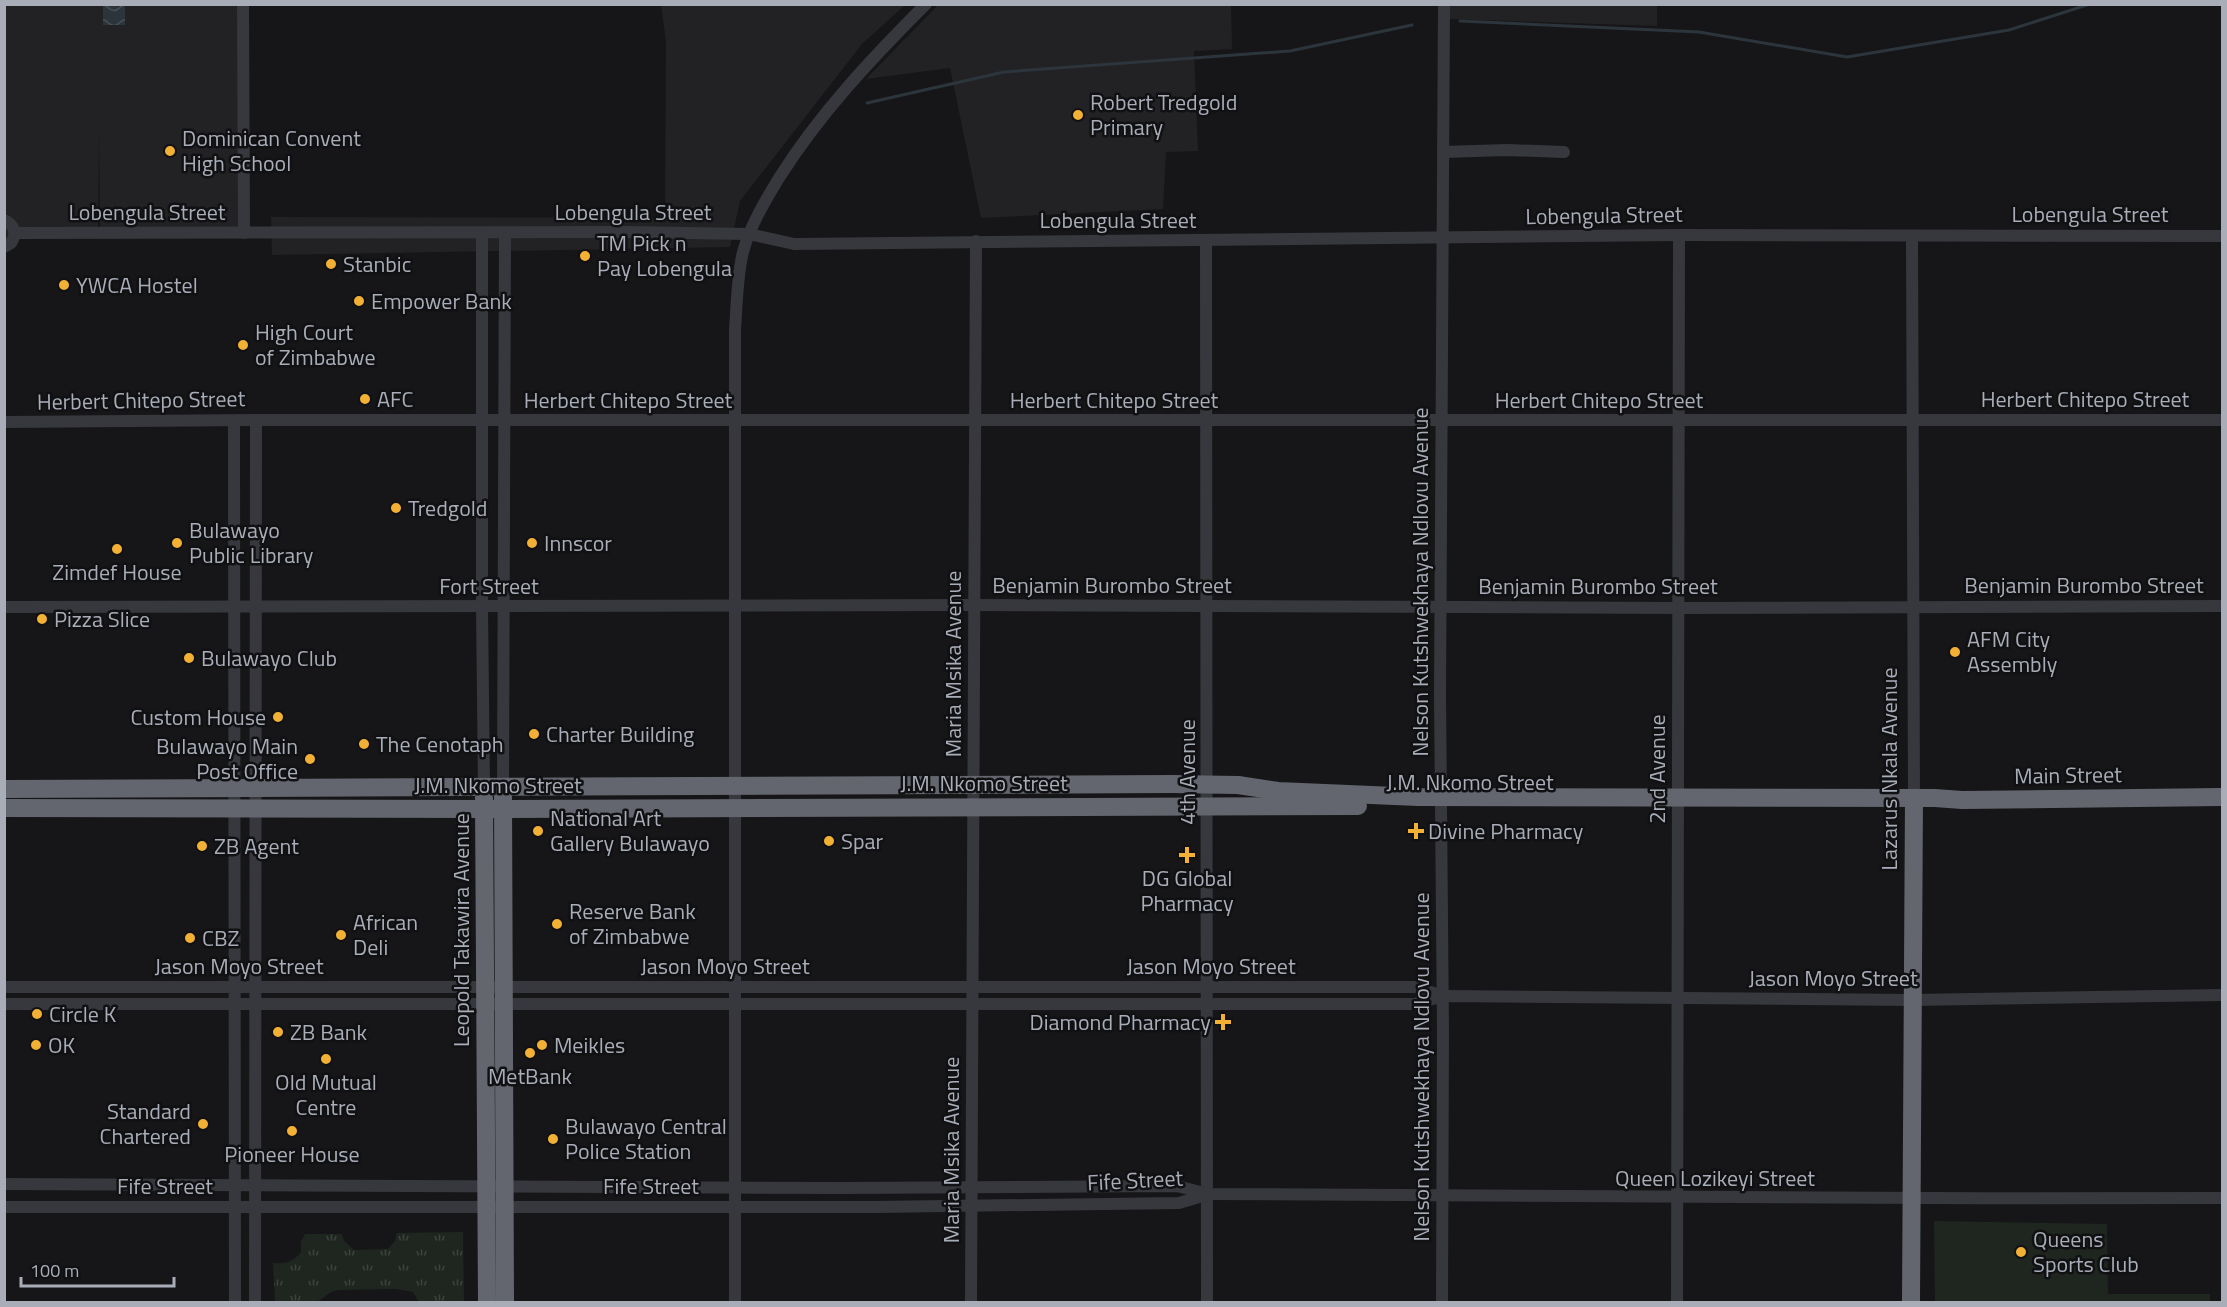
<svg xmlns="http://www.w3.org/2000/svg" width="2227" height="1307" viewBox="0 0 2227 1307" font-family="'Titillium Web',sans-serif">
<style>
.built{fill:#222225}
.grass{fill:url(#grass-tufts)}
.pitch{fill:#1e261f}
.water{fill:url(#water-waves)}
.lines{fill:none;stroke-linecap:round;stroke-linejoin:round}
.stream{stroke:#2c353c;stroke-width:3}
.minor{stroke:#37383d;stroke-width:12}
.highway{stroke:#63666e;stroke-width:18}
.poi-dot{fill:#f2b134;stroke:#111113;stroke-width:2}
.labels{text-anchor:middle;dominant-baseline:central;stroke-width:5;stroke-linejoin:round;paint-order:stroke}
.poi-label{font-size:22px;fill:#a8adb8;stroke:#111113;text-anchor:start}
.street-label{font-size:22px;fill:#a8adb8;stroke:#111113}
</style>
<defs>
<pattern id="grass-tufts" width="24" height="20" patternUnits="userSpaceOnUse" patternTransform="scale(1.5)"><rect width="24" height="20" fill="#1e261f"/><path d="M3 7l-1-3M5 7V3M7 7l1-3M15 17l-1-3M17 17v-4M19 17l1-3" fill="none" stroke="#3c433d"/></pattern>
<pattern id="water-waves" width="16" height="10" patternUnits="userSpaceOnUse" patternTransform="scale(1.5)"><rect width="16" height="10" fill="#2c353c"/><path d="M0 5q4-4 8 0t8 0" fill="none" stroke="#485056"/></pattern>
</defs>
<rect width="100%" height="100%" fill="#161618"/>
<g class="built">
<path d="M5,5H241V231L100,230L99,133L98,231L13,232L5,246Z"/>
<path d="M661,5H905L862,44L740,201L730,247L272,255L271,217L665,218L666,42Z"/>
<path d="M938,5H1231L1232,49L1194,51L1198,151L1166,152L1163,209L981,218L950,68L866,79Z"/>
<path d="M1448,5H1657V26L1448,19Z"/>
</g>
<path class="grass" d="M463,1232L464,1302H419L413,1292L396,1289L339,1290L331,1292L317,1302H275L273,1263C286,1264 293,1262 301,1252V1242L305,1234H342L344,1241L354,1250L388,1249L395,1241L397,1233Z"/>
<path class="pitch" d="M1934,1221L2107,1224L2108,1294H2210V1302H1935Z"/>
<rect class="water" x="103" y="5" width="22" height="20"/>
<g class="lines">
<g class="stream">
<path d="M1460,21L1699,32L1847,57L2009,30L2090,4"/>
<path d="M867,103L1004,72L1290,51L1412,25"/>
</g>
<g class="minor">
<path d="M243,4L244,233"/>
<path d="M1443,152L1507,150L1564,152"/>
<path d="M4,220C15,225 17,234 11,243L4,247"/>
<path d="M15,233L625,232L749,234L794,244L1679,235L2222,236"/>
<path d="M482,233V607L484,787"/>
<path d="M1912,236L1914,798"/>
<path d="M1206,241L1207,1302"/>
<path d="M234,421L235,1302"/>
<path d="M4,422L256,420H2222"/>
<path d="M4,607L974,605L1679,608L2222,606"/>
<path d="M503,786L505,233"/>
<path d="M4,987H1415L1443,996"/>
<path d="M4,1004H1415L1443,996L1912,1000L2222,995"/>
<path d="M4,1184L839,1188L1177,1186L1208,1194C1546,1198 1884,1199 2222,1198"/>
<path d="M4,1207H875L1179,1203L1206,1195"/>
<path d="M255,1302L256,420"/>
<path d="M735,1302V329C737,303 737,276 743,252C750,226 765,201 779,178C820,113 872,58 926,4"/>
<path d="M971,1302L976,241"/>
<path d="M1442,1302L1443,1031L1440,694L1444,4"/>
<path d="M1677,1302L1679,235"/>
</g>
<g class="highway">
<path d="M4,789L1172,784L1238,785L1278,791L1418,797L1935,798L1962,800L2222,797"/>
<path d="M503,797L505,1302"/>
<path d="M484,798L487,1302"/>
<path d="M4,808L484,809L1358,806"/>
<path d="M1911,1302L1914,798"/>
</g>
</g>
<g class="poi-dot">
<circle cx="1078" cy="115" r="6"/>
<circle cx="170" cy="151" r="6"/>
<circle cx="585" cy="256" r="6"/>
<circle cx="331" cy="264" r="6"/>
<circle cx="64" cy="285" r="6"/>
<circle cx="359" cy="301" r="6"/>
<circle cx="243" cy="345" r="6"/>
<circle cx="365" cy="399" r="6"/>
<circle cx="396" cy="508" r="6"/>
<circle cx="177" cy="543" r="6"/>
<circle cx="532" cy="543" r="6"/>
<circle cx="117" cy="549" r="6"/>
<circle cx="42" cy="619" r="6"/>
<circle cx="1955" cy="652" r="6"/>
<circle cx="189" cy="658" r="6"/>
<circle cx="278" cy="717" r="6"/>
<circle cx="534" cy="734" r="6"/>
<circle cx="364" cy="744" r="6"/>
<circle cx="310" cy="759" r="6"/>
<circle cx="538" cy="831" r="6"/>
<path d="M1413 822h6v6h6v6h-6v6h-6v-6h-6v-6h6z"/>
<circle cx="829" cy="841" r="6"/>
<circle cx="202" cy="846" r="6"/>
<path d="M1184 846h6v6h6v6h-6v6h-6v-6h-6v-6h6z"/>
<circle cx="557" cy="924" r="6"/>
<circle cx="341" cy="935" r="6"/>
<circle cx="190" cy="938" r="6"/>
<circle cx="37" cy="1014" r="6"/>
<path d="M1220 1013h6v6h6v6h-6v6h-6v-6h-6v-6h6z"/>
<circle cx="278" cy="1032" r="6"/>
<circle cx="36" cy="1045" r="6"/>
<circle cx="542" cy="1045" r="6"/>
<circle cx="530" cy="1053" r="6"/>
<circle cx="326" cy="1059" r="6"/>
<circle cx="203" cy="1124" r="6"/>
<circle cx="292" cy="1131" r="6"/>
<circle cx="553" cy="1139" r="6"/>
<circle cx="2021" cy="1252" r="6"/>
</g>
<g class="labels">
<g class="poi-label">
<text x="1090" y="102">Robert Tredgold<tspan x="1090" dy="25">Primary</tspan></text>
<text x="182" y="138">Dominican Convent<tspan x="182" dy="25">High School</tspan></text>
<text x="597" y="243">TM Pick n<tspan x="597" dy="25">Pay Lobengula</tspan></text>
<text x="343" y="264">Stanbic</text>
<text x="76" y="285">YWCA Hostel</text>
<text x="371" y="301">Empower Bank</text>
<text x="255" y="332">High Court<tspan x="255" dy="25">of Zimbabwe</tspan></text>
<text x="377" y="399">AFC</text>
<text x="408" y="508">Tredgold</text>
<text x="189" y="530">Bulawayo<tspan x="189" dy="25">Public Library</tspan></text>
<text x="544" y="543">Innscor</text>
<text x="117" y="572" text-anchor="middle">Zimdef House</text>
<text x="54" y="619">Pizza Slice</text>
<text x="1967" y="639">AFM City<tspan x="1967" dy="25">Assembly</tspan></text>
<text x="201" y="658">Bulawayo Club</text>
<text x="266" y="717" text-anchor="end">Custom House</text>
<text x="546" y="734">Charter Building</text>
<text x="376" y="744">The Cenotaph</text>
<text x="298" y="746" text-anchor="end">Bulawayo Main<tspan x="298" dy="25">Post Office</tspan></text>
<text x="550" y="818">National Art<tspan x="550" dy="25">Gallery Bulawayo</tspan></text>
<text x="1428" y="831">Divine Pharmacy</text>
<text x="841" y="841">Spar</text>
<text x="214" y="846">ZB Agent</text>
<text x="1187" y="878" text-anchor="middle">DG Global<tspan x="1187" dy="25">Pharmacy</tspan></text>
<text x="569" y="911">Reserve Bank<tspan x="569" dy="25">of Zimbabwe</tspan></text>
<text x="353" y="922">African<tspan x="353" dy="25">Deli</tspan></text>
<text x="202" y="938">CBZ</text>
<text x="49" y="1014">Circle K</text>
<text x="1211" y="1022" text-anchor="end">Diamond Pharmacy</text>
<text x="290" y="1032">ZB Bank</text>
<text x="48" y="1045">OK</text>
<text x="554" y="1045">Meikles</text>
<text x="530" y="1076" text-anchor="middle">MetBank</text>
<text x="326" y="1082" text-anchor="middle">Old Mutual<tspan x="326" dy="25">Centre</tspan></text>
<text x="191" y="1111" text-anchor="end">Standard<tspan x="191" dy="25">Chartered</tspan></text>
<text x="565" y="1126">Bulawayo Central<tspan x="565" dy="25">Police Station</tspan></text>
<text x="292" y="1154" text-anchor="middle">Pioneer House</text>
<text x="2033" y="1239">Queens<tspan x="2033" dy="25">Sports Club</tspan></text>
</g>
<g class="street-label">
<text x="147" y="212">Lobengula Street</text>
<text x="633" y="212">Lobengula Street</text>
<text x="2090" y="214">Lobengula Street</text>
<text transform="translate(1604 215) rotate(-1)">Lobengula Street</text>
<text x="1118" y="220">Lobengula Street</text>
<text x="2085" y="399">Herbert Chitepo Street</text>
<text transform="translate(141 400) rotate(-1)">Herbert Chitepo Street</text>
<text x="628" y="400">Herbert Chitepo Street</text>
<text x="1114" y="400">Herbert Chitepo Street</text>
<text x="1599" y="400">Herbert Chitepo Street</text>
<text transform="translate(1420 582) rotate(-90)">Nelson Kutshwekhaya Ndlovu Avenue</text>
<text x="1112" y="585">Benjamin Burombo Street</text>
<text x="2084" y="585">Benjamin Burombo Street</text>
<text x="489" y="586">Fort Street</text>
<text x="1598" y="586">Benjamin Burombo Street</text>
<text transform="translate(953 664) rotate(-90)">Maria Msika Avenue</text>
<text transform="translate(1657 769) rotate(-90)">2nd Avenue</text>
<text transform="translate(1889 769) rotate(-90)">Lazarus Nkala Avenue</text>
<text transform="translate(1187 772) rotate(-90)">4th Avenue</text>
<text transform="translate(2068 775) rotate(-1)">Main Street</text>
<text x="1470" y="782">J.M. Nkomo Street</text>
<text x="984" y="783">J.M. Nkomo Street</text>
<text x="498" y="785">J.M. Nkomo Street</text>
<text transform="translate(461 930) rotate(-90)">Leopold Takawira Avenue</text>
<text x="239" y="966">Jason Moyo Street</text>
<text x="725" y="966">Jason Moyo Street</text>
<text x="1211" y="966">Jason Moyo Street</text>
<text x="1833" y="978">Jason Moyo Street</text>
<text transform="translate(1421 1067) rotate(-90)">Nelson Kutshwekhaya Ndlovu Avenue</text>
<text transform="translate(951 1150) rotate(-90)">Maria Msika Avenue</text>
<text x="1715" y="1178">Queen Lozikeyi Street</text>
<text transform="translate(1135 1180) rotate(-3)">Fife Street</text>
<text x="165" y="1186">Fife Street</text>
<text x="651" y="1186">Fife Street</text>
</g>
</g>
<rect width="2227" height="1307" fill="none" stroke="#a8adb8" stroke-width="12"/>
<path d="M21 1277v9h153v-9" fill="none" stroke="#a8adb8" stroke-width="3"/>
<text x="30" y="1277" font-size="18" fill="#a8adb8" stroke="#111113" stroke-width="4.5" paint-order="stroke">100 m</text>
</svg>
